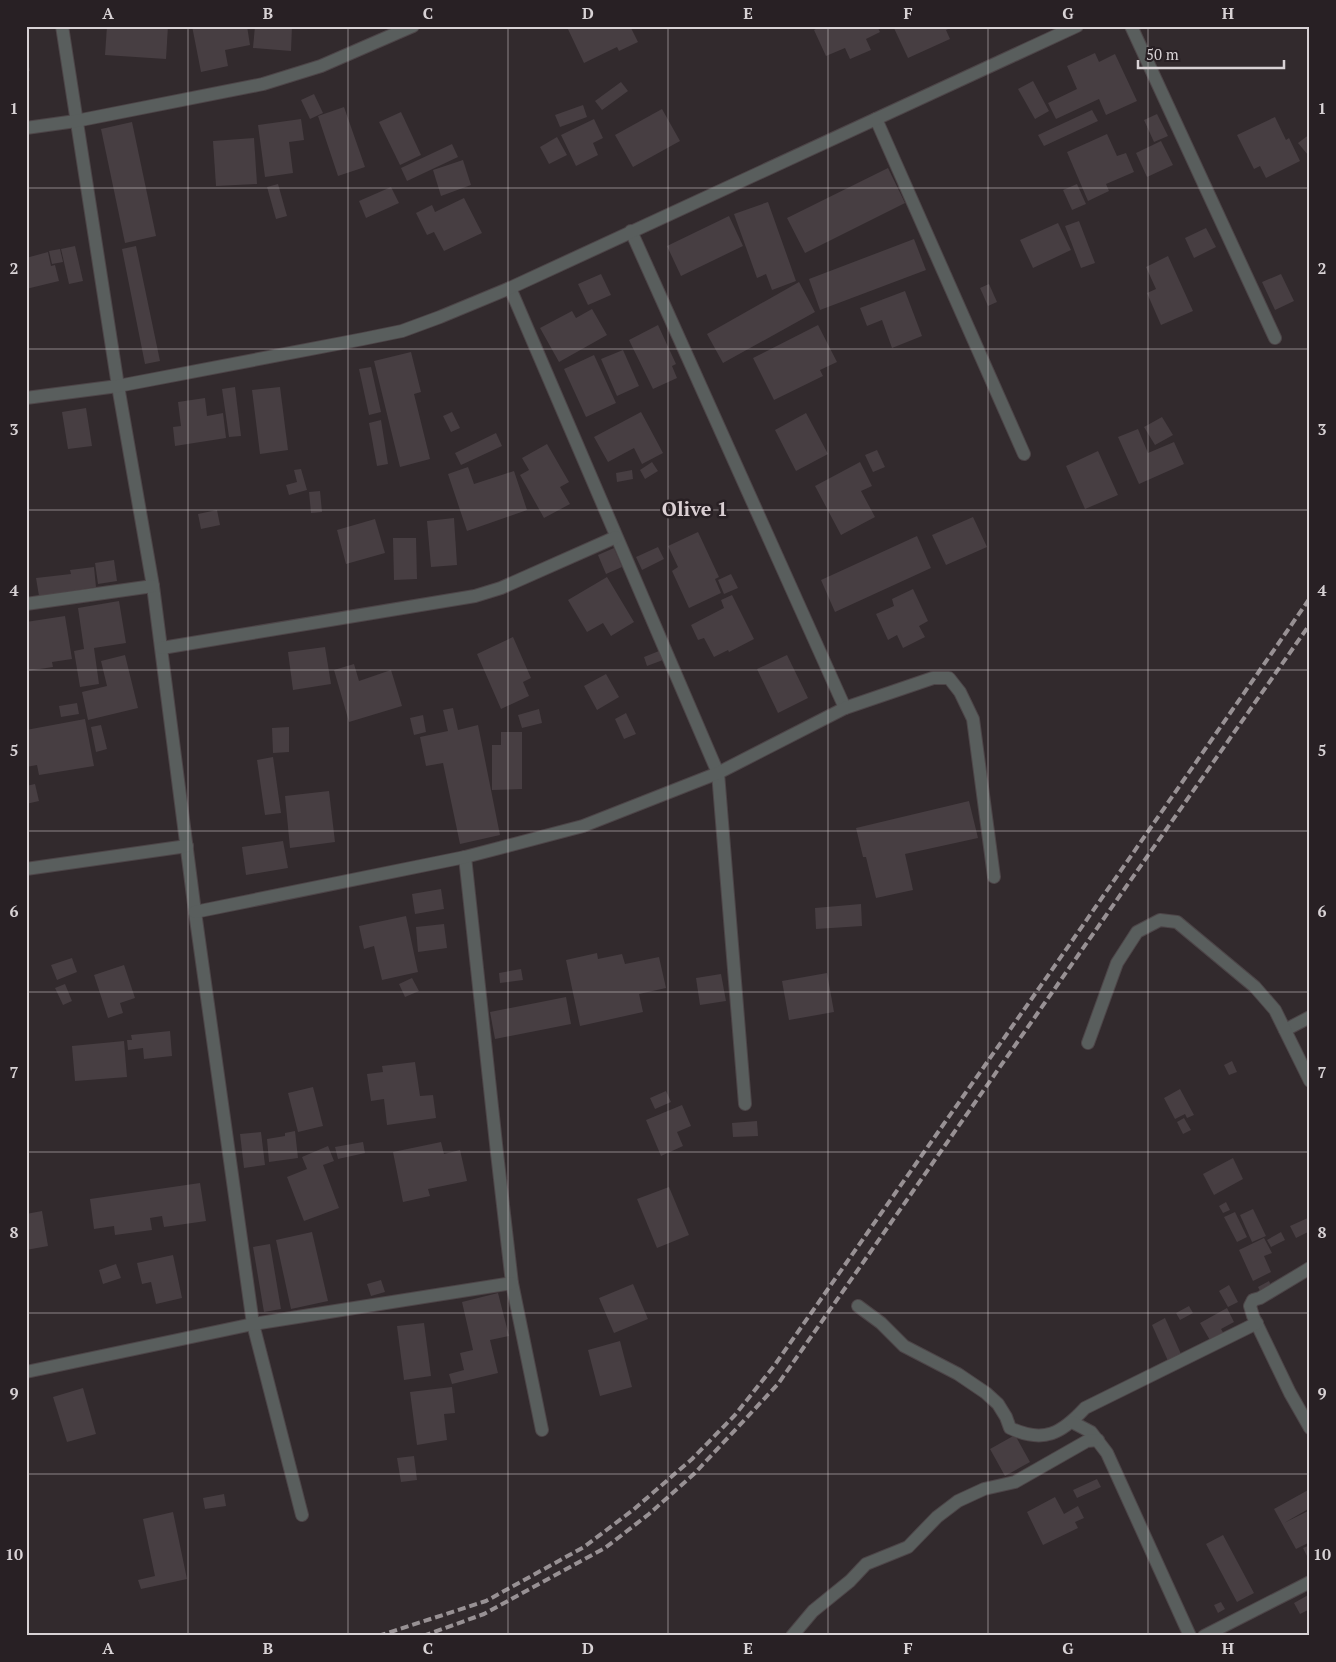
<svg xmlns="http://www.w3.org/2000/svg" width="1336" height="1662" viewBox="0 0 1336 1662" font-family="'PT Serif',serif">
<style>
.building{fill:#473e42}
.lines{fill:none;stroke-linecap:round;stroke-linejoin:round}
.street-casing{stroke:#4d4548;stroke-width:14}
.street{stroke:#595e5d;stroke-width:12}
.rail{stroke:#989194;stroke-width:4;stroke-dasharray:8 4;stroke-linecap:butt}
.grid{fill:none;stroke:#d8d2d5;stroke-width:1;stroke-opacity:0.55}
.labels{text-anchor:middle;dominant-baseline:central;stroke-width:5;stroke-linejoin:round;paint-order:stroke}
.quarter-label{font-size:20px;font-weight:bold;fill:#dacfd3;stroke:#282024}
.neatline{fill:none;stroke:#d8d2d5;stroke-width:2}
.grid-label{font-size:16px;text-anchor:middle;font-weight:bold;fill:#d8d2d5}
</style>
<rect width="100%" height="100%" fill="#322a2d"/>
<g class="building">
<path d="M107,26H168L166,59L105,55Z"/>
<path d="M192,26H247L250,45L225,50L228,66L201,72Z"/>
<path d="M255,26H292L291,51L253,48Z"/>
<path d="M569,26H630L638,42L619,51L617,47L584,63L567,27Z"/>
<path d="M821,26H877L880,32L866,39L871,50L850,59L845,48L826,56L814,30Z"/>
<path d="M893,26H954L946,30L950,39L908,58Z"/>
<path d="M1095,53L1099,62L1115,54L1137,101L1106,115L1099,99L1056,119L1048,103L1077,89L1067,66Z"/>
<path d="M26,55L30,71L26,72Z"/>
<path d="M1033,81L1049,111L1035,119L1018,89Z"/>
<path d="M621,82L628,91L602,110L595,101Z"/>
<path d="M314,94L323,113L310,119L301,100Z"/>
<path d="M583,105L587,117L560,127L555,115Z"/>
<path d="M344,107L365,167L338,176L318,116Z"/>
<path d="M662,109L680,141L633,167L615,135Z"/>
<path d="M1092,110L1098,121L1044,146L1038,135Z"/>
<path d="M401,112L421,155L400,165L379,122Z"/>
<path d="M1157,114L1168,136L1154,142L1144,120Z"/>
<path d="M1275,117L1286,140L1289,138L1300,161L1266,178L1260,166L1254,169L1237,135Z"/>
<path d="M301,119L304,140L289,142L293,173L265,177L258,125Z"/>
<path d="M594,119L603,138L593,143L598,155L576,166L561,135Z"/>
<path d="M132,122L156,236L125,243L101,129Z"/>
<path d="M1107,134L1117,156L1126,153L1134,172L1106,184L1109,191L1088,201L1067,152Z"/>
<path d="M1310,134V153L1308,155L1298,143Z"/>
<path d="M557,137L567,155L549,164L540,147Z"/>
<path d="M254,138L257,184L216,186L213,141Z"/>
<path d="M1161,141L1173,165L1147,177L1136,153Z"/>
<path d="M452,144L458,157L407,181L401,168Z"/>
<path d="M463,160L471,185L441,196L433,170Z"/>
<path d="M888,168L905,203L805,253L787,218Z"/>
<path d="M278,184L287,216L276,219L267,187Z"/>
<path d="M1077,184L1086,204L1072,210L1063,190Z"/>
<path d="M391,187L399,203L366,218L359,201Z"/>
<path d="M464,198L482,233L444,251L434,232L427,235L416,213L432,205L435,212Z"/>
<path d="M768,202L796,281L772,290L766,274L757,278L734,214Z"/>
<path d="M729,216L743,246L681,276L667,246Z"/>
<path d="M1079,221L1095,263L1081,268L1065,226Z"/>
<path d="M1058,223L1071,250L1033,268L1020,240Z"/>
<path d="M1206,228L1216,247L1194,258L1185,238Z"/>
<path d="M914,239L926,270L820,310L809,279Z"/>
<path d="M75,246L83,281L69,284L61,249Z"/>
<path d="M136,246L160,361L145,364L122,249Z"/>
<path d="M60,249L63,262L52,264L49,251Z"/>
<path d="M48,252L51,266L55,265L59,281L26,289V258Z"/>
<path d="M1168,256L1193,311L1161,325L1147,293L1156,289L1146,267Z"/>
<path d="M601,274L611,295L588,305L578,284Z"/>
<path d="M1281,274L1294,301L1275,310L1262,282Z"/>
<path d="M799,282L815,312L723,363L707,334Z"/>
<path d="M989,284L997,302L988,306L980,288Z"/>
<path d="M905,291L922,336L892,348L882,320L867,326L860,308Z"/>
<path d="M592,309L607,335L559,362L540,328L572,311L576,318Z"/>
<path d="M658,325L676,364L672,366L677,378L653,389L629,340Z"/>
<path d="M818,325L837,362L820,370L823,376L774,400L753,358Z"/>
<path d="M623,350L639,386L617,396L601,359Z"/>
<path d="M411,352L421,392L414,394L430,459L400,467L374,361Z"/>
<path d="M594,355L616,403L586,417L564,369Z"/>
<path d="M371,367L381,412L369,415L359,369Z"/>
<path d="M235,387L241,436L229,437L222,389Z"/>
<path d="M280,387L288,450L260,454L252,390Z"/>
<path d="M205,398L207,416L223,413L226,438L175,446L173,427L181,426L178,402Z"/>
<path d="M86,408L92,446L68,449L62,412Z"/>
<path d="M452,412L460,428L451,432L443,416Z"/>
<path d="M641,412L663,453L642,464L634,448L608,462L594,437Z"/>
<path d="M806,413L828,454L796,471L775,430Z"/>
<path d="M1162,417L1173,435L1155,445L1144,427Z"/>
<path d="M381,420L388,464L377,466L369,423Z"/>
<path d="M1138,429L1148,453L1174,442L1184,464L1139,484L1118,437Z"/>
<path d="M496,433L502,446L461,465L455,453Z"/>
<path d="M547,444L569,482L560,487L570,504L544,518L520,475L529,470L522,458Z"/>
<path d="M877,450L885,467L873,472L865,455Z"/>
<path d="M1098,451L1118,495L1085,509L1066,466Z"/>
<path d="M652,462L658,471L645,479L640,470Z"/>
<path d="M860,462L872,486L861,491L875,517L841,535L815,486Z"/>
<path d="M468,467L474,484L514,471L527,510L467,531L448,474Z"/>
<path d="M301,469L307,490L289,495L286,485L297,482L294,470Z"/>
<path d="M632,470L633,479L617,482L616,473Z"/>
<path d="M320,491L322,512L311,513L309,492Z"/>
<path d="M217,510L220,525L201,529L198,514Z"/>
<path d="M973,517L987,547L946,565L932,535Z"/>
<path d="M454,518L457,565L431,567L427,521Z"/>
<path d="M375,519L385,553L346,564L337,530Z"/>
<path d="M698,532L719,577L715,579L721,593L689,608L672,571L678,567L668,546Z"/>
<path d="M917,536L931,568L835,612L821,580Z"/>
<path d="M393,538H416L417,579L394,580Z"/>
<path d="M658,547L664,559L642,570L636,557Z"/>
<path d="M614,548L622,567L606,574L598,555Z"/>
<path d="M114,560L117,581L98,584L95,563Z"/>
<path d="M94,567L96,587L39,596L36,578L71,574L70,570Z"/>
<path d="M731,574L738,588L724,594L718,580Z"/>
<path d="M607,577L634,622L611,636L603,623L587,632L568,600Z"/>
<path d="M913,589L928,621L919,626L925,637L903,648L897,635L888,640L876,614L894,606L892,599Z"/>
<path d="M732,595L754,639L729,652L728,650L714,657L704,638L698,640L691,625L724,608L721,600Z"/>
<path d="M119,601L126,643L94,648L99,684L80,687L74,651L84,649L78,608Z"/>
<path d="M65,616L72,659L52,662L53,667L27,671L26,622Z"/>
<path d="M513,637L531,678L523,682L529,696L501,709L477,654Z"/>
<path d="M325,647L331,684L293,690L288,652Z"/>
<path d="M659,651L663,660L647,666L644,657Z"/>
<path d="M125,655L138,708L88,720L82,692L107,686L101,661Z"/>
<path d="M787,655L808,698L778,713L757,669Z"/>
<path d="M354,664L359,681L391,670L402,706L349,722L334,670Z"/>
<path d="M606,674L619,697L597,710L584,686Z"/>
<path d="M77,703L79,714L61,717L59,706Z"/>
<path d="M453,708L458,730L478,725L500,835L460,844L443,763L426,766L420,737L448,731L443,710Z"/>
<path d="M539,709L542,723L522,728L518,715Z"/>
<path d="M626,713L636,734L624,739L615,719Z"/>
<path d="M423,715L426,732L414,735L410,718Z"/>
<path d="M85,719L94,766L39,775L37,765L26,767V730Z"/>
<path d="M101,725L107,749L96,752L91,727Z"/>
<path d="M289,727V752L273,753L272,728Z"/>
<path d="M501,732H522V789L492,790V745H501Z"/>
<path d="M273,757L281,813L265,815L257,760Z"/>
<path d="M35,784L39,801L26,804V786Z"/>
<path d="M329,791L335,842L290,848L285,796Z"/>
<path d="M969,801L978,838L905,854L913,890L876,898L866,857H863L856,828Z"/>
<path d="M283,841L288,868L246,875L242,847Z"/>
<path d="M441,889L444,909L415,914L412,894Z"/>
<path d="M861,904L862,926L816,929L815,908Z"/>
<path d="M406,916L418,972L382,980L374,946L364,949L359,926Z"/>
<path d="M444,924L447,948L418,952L416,927Z"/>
<path d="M597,953L598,959L622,954L625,964L659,957L666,988L639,994L643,1012L580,1026L566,960Z"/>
<path d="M72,958L77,972L57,980L51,965Z"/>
<path d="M124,965L135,998L120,1003L123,1013L108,1018L94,975Z"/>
<path d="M521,969L523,980L500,983L499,973Z"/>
<path d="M827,973L834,1012L789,1020L782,981Z"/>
<path d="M721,974L726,1001L700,1005L696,978Z"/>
<path d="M412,978L419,991L405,997L399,984Z"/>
<path d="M65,984L72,1001L63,1005L55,988Z"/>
<path d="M566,997L571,1024L495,1039L490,1012Z"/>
<path d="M170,1031L172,1056L144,1059L143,1048L128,1050L127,1040H132L131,1035Z"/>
<path d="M124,1041L127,1077L75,1081L72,1046Z"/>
<path d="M1232,1061L1237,1072L1229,1075L1224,1065Z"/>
<path d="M415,1062L420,1096L433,1095L436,1118L387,1125L384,1099L371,1101L367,1074L383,1072L382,1066Z"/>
<path d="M313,1087L323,1126L298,1132L288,1093Z"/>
<path d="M1180,1089L1194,1115L1187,1118L1185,1114L1175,1119L1164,1098Z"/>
<path d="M666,1091L671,1102L655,1109L650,1098Z"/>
<path d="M682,1105L691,1126L677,1132L683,1146L661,1156L646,1120Z"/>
<path d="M1184,1118L1191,1130L1183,1134L1177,1122Z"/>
<path d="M757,1121L758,1136L733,1137L732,1123Z"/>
<path d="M295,1131L298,1158L269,1162L267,1139L285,1136V1133Z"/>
<path d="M261,1132L265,1165L244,1168L240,1134Z"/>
<path d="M363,1142L365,1153L338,1159L335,1147Z"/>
<path d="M441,1142L444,1154L460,1150L467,1181L428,1189L430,1196L403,1202L393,1152Z"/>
<path d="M328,1146L334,1161L323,1165L339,1208L304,1221L287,1177L307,1169L302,1157Z"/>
<path d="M1233,1158L1243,1179L1214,1195L1203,1174Z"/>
<path d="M200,1183L206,1221L164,1227L162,1216L150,1218L152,1230L115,1235L114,1226L94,1229L90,1199Z"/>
<path d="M669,1187L689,1235L657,1248L637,1199Z"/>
<path d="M1226,1202L1230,1210L1223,1213L1219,1206Z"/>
<path d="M1253,1209L1266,1236L1252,1242L1240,1215Z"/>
<path d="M42,1211L48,1246L26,1250V1214Z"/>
<path d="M1235,1212L1247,1237L1237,1242L1224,1217Z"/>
<path d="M1310,1217V1231L1296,1238L1290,1226Z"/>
<path d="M312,1232L328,1301L291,1309L276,1240Z"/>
<path d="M1281,1232L1285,1240L1271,1247L1267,1240Z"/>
<path d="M1264,1238L1272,1253L1264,1256L1271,1272L1253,1281L1239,1250Z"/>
<path d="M270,1244L281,1309L264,1312L253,1247Z"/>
<path d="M173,1255L182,1298L156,1304L151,1282L142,1284L137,1263Z"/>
<path d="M116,1264L121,1278L103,1284L99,1270Z"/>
<path d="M381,1280L385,1292L371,1296L367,1284Z"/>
<path d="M1269,1281L1272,1288L1261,1293L1258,1287Z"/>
<path d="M633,1284L648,1319L614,1333L599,1298Z"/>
<path d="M1229,1285L1238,1302L1228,1307L1219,1291Z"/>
<path d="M498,1293L509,1336L490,1340L498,1373L452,1384L449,1374L464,1370L460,1353L473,1350L462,1302Z"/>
<path d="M1189,1306L1193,1313L1180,1320L1176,1313Z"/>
<path d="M1227,1308L1234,1322L1221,1329L1224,1334L1211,1342L1200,1323Z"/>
<path d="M1165,1318L1181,1354L1168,1361L1152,1325Z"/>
<path d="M424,1323L431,1376L404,1380L397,1326Z"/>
<path d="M620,1341L632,1387L600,1396L588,1350Z"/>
<path d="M452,1387L455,1413L444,1414L447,1440L417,1445L410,1392Z"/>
<path d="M83,1388L96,1434L67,1442L53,1397Z"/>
<path d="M1015,1435L1030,1462L1005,1476L990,1449Z"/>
<path d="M414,1456L417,1480L401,1482L397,1458Z"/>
<path d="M1097,1479L1101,1487L1077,1498L1073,1490Z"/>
<path d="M1310,1489V1508L1284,1523L1310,1510V1542L1296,1549L1274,1509Z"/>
<path d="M224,1494L226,1506L205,1509L203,1498Z"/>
<path d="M1055,1497L1064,1514L1078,1506L1084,1518L1075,1522L1078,1528L1043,1545L1027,1512Z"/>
<path d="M173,1512L187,1579L141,1589L138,1580L155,1576L143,1519Z"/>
<path d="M1223,1535L1254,1593L1237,1602L1206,1544Z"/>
<path d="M1310,1545V1562L1303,1548Z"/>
<path d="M1310,1594V1609L1300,1614L1294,1603Z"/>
<path d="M1221,1602L1225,1609L1218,1613L1214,1605Z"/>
</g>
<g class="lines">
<g class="street-casing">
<g id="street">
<path d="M62,26L118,386L153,586L195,912L253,1324L302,1515"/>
<path d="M1131,26L1275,338"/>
<path d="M876,119L1024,454"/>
<path d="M26,128L76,121L263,84L321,66L413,26"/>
<path d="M631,231L845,708"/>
<path d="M510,288L718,773L745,1104"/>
<path d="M26,398L118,386L363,339L402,331L440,317L510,288L1077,26"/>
<path d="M26,604L153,586"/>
<path d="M162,648L475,596L501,588L616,537"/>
<path d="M465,857L497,1153L512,1283L542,1430"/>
<path d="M26,869L187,846"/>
<path d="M195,912L465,857L583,826L718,773L845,708L933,678H949L960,692L973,719L994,877"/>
<path d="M1285,1030L1310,1017"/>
<path d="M1088,1043L1117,963L1137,932L1160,920L1177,922L1255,987L1275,1010L1310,1081"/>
<path d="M1310,1268L1260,1298L1253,1300L1250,1306L1253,1316L1290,1393L1310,1428"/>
<path d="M858,1306L881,1323L904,1346L958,1374L986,1393L998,1404L1006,1417L1010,1428C1044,1444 1062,1433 1085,1408L1257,1323"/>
<path d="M26,1372L253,1324L512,1283"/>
<path d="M1072,1422L1091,1432L1107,1453L1190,1636"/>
<path d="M792,1636L813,1611L850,1581L866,1564L908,1547L937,1517L958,1501L984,1489L1015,1482L1087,1441L1098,1440"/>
<path d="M1204,1636L1310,1582"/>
</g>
</g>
<use href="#street" class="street"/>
<g class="rail">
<path d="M378,1636L486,1601L584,1547L633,1510L692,1459L735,1415L774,1366L1056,964L1310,598"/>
<path d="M423,1636L484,1614L605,1548L649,1514L695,1473L778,1384L1310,624"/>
</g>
</g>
<path class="grid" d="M188,26V1636M348,26V1636M508,26V1636M668,26V1636M828,26V1636M988,26V1636M1148,26V1636M26,188H1310M26,349H1310M26,510H1310M26,670H1310M26,831H1310M26,992H1310M26,1152H1310M26,1313H1310M26,1474H1310"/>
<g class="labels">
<g class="quarter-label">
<text x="695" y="508">Olive 1</text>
</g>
</g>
<rect width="1336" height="1662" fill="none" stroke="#282024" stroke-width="55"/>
<path d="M1138 60v8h146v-8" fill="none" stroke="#d8d2d5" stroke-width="2.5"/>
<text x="1146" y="60" font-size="15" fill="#d8d2d5" stroke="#282024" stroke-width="4" paint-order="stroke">50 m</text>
<rect x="28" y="28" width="1280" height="1606" class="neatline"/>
<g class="grid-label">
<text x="108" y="19">A</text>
<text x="268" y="19">B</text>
<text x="428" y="19">C</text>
<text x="588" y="19">D</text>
<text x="748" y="19">E</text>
<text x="908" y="19">F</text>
<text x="1068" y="19">G</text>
<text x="1228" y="19">H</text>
<text x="14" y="114">1</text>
<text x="1322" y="114">1</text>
<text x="14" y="274">2</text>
<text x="1322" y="274">2</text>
<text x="14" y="435">3</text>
<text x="1322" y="435">3</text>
<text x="14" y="596">4</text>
<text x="1322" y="596">4</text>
<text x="14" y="756">5</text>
<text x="1322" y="756">5</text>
<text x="14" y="917">6</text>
<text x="1322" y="917">6</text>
<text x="14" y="1078">7</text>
<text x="1322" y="1078">7</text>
<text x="14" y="1238">8</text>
<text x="1322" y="1238">8</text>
<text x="14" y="1399">9</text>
<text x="1322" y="1399">9</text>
<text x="14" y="1560">10</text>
<text x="1322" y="1560">10</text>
<text x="108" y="1654">A</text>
<text x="268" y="1654">B</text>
<text x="428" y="1654">C</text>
<text x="588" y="1654">D</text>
<text x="748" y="1654">E</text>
<text x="908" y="1654">F</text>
<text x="1068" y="1654">G</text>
<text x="1228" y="1654">H</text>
</g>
</svg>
